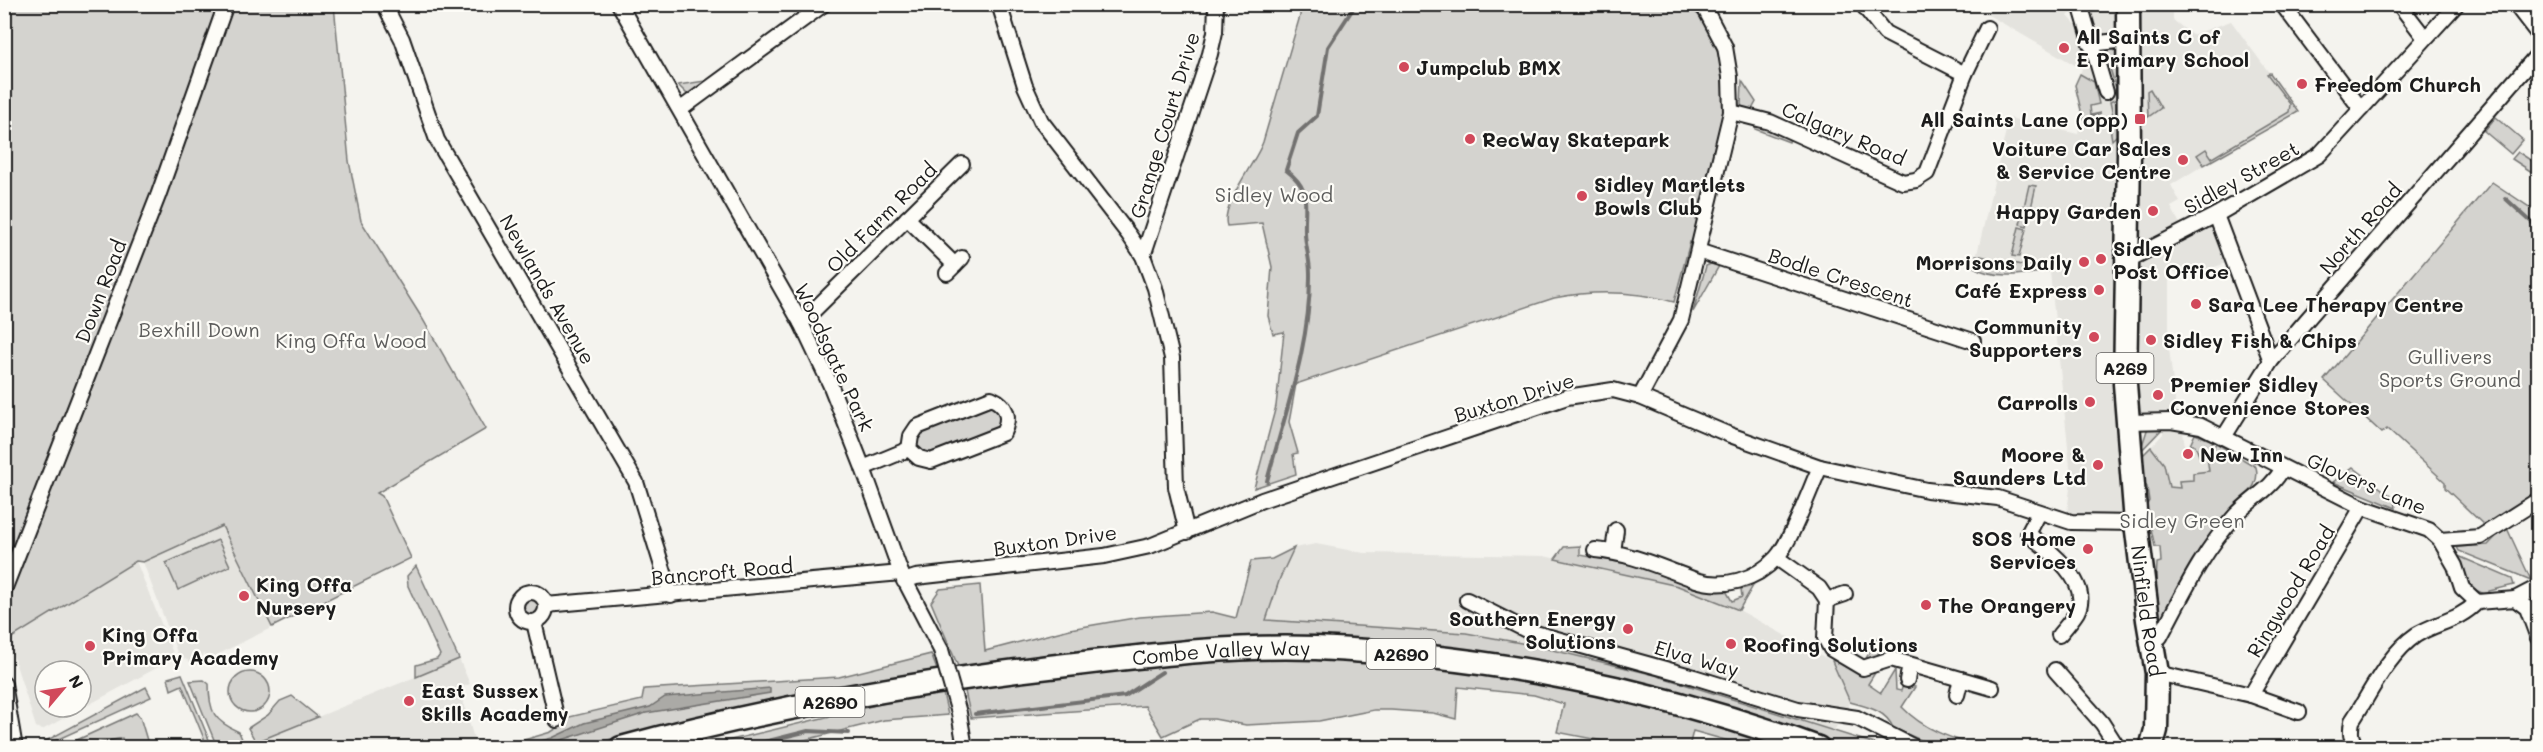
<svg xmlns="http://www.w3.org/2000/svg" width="2543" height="752" viewBox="0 0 2543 752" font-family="Mali,sans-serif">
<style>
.built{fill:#e4e3de;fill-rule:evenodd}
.green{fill:#d4d3cf;stroke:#787876;stroke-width:1.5}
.water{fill:#abaaa6;stroke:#72716f;stroke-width:1.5}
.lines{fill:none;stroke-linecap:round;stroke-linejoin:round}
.stream{stroke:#72716f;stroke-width:4}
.street-casing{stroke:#1c1c1c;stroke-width:18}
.primary-casing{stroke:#1c1c1c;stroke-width:27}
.street{stroke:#fdfcf7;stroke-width:14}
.primary{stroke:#fdfcf7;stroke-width:22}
.street-bridge-casing{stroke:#1c1c1c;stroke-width:18;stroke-linecap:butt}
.street-bridge{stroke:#fdfcf7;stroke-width:14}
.poi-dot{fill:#d1495b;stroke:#fdfcf7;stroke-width:2}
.labels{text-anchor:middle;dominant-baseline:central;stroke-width:4.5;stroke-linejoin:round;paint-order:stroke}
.shield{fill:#fdfcf7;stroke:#605f5e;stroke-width:1.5}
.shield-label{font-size:18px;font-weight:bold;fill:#1c1c1c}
.poi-label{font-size:20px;font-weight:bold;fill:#1c1c1c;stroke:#fdfcf7;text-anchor:start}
.street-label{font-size:20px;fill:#1c1c1c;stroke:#fdfcf7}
.park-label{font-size:20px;fill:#5c5c5b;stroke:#fdfcf7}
</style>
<rect width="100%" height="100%" fill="#f4f3ee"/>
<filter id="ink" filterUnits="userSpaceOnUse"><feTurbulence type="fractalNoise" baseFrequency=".0167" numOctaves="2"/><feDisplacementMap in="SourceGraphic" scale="12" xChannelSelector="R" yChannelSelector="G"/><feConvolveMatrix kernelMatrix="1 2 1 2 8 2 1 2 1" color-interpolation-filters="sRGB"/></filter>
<g filter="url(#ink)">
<g class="built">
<path d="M1964,5H2073L2075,9L2068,16L2081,30L2085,5H2173V20L2192,35L2231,21L2298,112L2248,138L2171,185L2180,202L2171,207L2187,237L2214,223L2229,262L2195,274L2169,271V348L2177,418L2183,432L2185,446L2195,445L2199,450L2244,464L2180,488L2169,487L2164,464L2151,447L2163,434L2162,417L2144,416L2134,406L2124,511L2119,516L2067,513L2071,480L2069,456L2050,272L2009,274L1990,273L1974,267L2009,118L2078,134L2080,120L2083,118L2075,85L2082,69L1990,16Z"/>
<path d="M223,526L394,566L211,658L204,654L196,665L178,655L143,562Z"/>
<path d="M1316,544L1364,553L1544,556L1678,586L1739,610L1835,663L1850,702L1834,731L1655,675L1532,645L1466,633L1266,620L1280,578L1294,548Z"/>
<path d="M136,561L175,658L42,730L36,727L8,640ZM45,671H81V707H45Z"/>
<path d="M459,659L470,684L459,688L475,742L455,747L242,748Z"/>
</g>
<g class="green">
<path d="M4,5H334L349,161L361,221L422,318L486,429L377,493L382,496L411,558L272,627L222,526L143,562L136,561L5,642Z"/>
<path d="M1300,5H1688C1693,10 1699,15 1704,21C1749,75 1707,183 1692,243L1690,242L1674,302C1634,291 1595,290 1554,298L1296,384L1289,422L1298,453L1293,454L1296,474L1254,488L1276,406L1284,332L1273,334L1268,316L1272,267L1262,223L1227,226C1220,205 1255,164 1263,142L1300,16Z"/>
<path d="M2109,48L2120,52V58L2104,61L2103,55Z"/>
<path d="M2120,63V132L2112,140L2109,122L2114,120L2110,102L2119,98L2109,65Z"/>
<path d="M2270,73L2298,112L2204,165L2197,155L2206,149L2212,158L2289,112L2290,104L2267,74Z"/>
<path d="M2080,74L2094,82L2099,104L2090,106L2091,115L2101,113L2083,119L2075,85Z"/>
<path d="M712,80L689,96L678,85Z"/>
<path d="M1742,81L1756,102L1751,111L1741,106Z"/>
<path d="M2150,89L2161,108L2148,117L2147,91Z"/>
<path d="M2496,117L2523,140L2511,154L2484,131Z"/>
<path d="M1756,123L1790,137L1789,142L1755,129Z"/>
<path d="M2518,152L2538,165V176L2512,159Z"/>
<path d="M2492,182L2538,213V495L2485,526L2445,488V482L2387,429L2382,433L2324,380Z"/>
<path d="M2029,185L2036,186L2027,226L2020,224Z"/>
<path d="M2019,227L2026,229L2019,257L2012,256Z"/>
<path d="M1976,255L2026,266L2051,268L2050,271C2027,274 1994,280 1974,267Z"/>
<path d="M1713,263L1720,264L1693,312L1706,266Z"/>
<path d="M990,403L1002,412L1000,428L929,457L922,455L915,447L919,431Z"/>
<path d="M2148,427H2160L2161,430L2140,452Z"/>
<path d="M2195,434L2213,441L2209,451L2211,452L2216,443L2256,467C2260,482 2250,492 2241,503L2162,626L2157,625L2155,600L2157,563L2161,562L2160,547H2155L2146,506L2149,501L2147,487L2144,483L2140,458L2151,447L2164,464L2169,487L2180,488L2179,481L2193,480V473L2209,471L2207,457L2200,458L2195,445H2190Z"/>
<path d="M2353,467L2395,499L2396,508L2333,482Z"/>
<path d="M2506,526L2531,580L2459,551L2457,547L2488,545Z"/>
<path d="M218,540L230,566L178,590L166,563Z"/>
<path d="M1580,546V555L1654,569L1725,589L1732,601L1742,597L1741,589L1753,586L1739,610L1678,586L1555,559L1564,547Z"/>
<path d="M1294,548L1280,578L1266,620L1466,633L1532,645L1655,675L1885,747H1845L1761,718L1389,644L960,671L931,602L940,589L980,585L985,651L1070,629L1140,617L1212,612L1236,618L1251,561L1272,559Z"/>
<path d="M2456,555L2512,579L2514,585L2489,591V595C2467,591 2464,574 2456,555Z"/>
<path d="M416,566L459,659L416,677V665L437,659L440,655L408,586L407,576Z"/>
<circle cx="530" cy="607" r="9"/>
<path d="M1878,637H1882C1881,652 1880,657 1864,662Z"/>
<path d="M931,654L939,675L684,719L582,747L497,748L551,732L565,723V718L642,700L644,689L839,677Z"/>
<path d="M1305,656L1422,662L1576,685L1791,747H1750L1693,731L1689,747H1634L1557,732L1564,704L1534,695L1458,687L1456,719L1433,713L1391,710H1374L1319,721L1246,725L1214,719H1200L1163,736L1145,706L971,718L964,687L1190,660Z"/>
<path d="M1837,660L1878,668L1868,684L1881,693L1895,670L1896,690L1901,691L1903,685L1915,687L1902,707C1925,731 1951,738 1982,747H1937L1893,728C1886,710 1867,707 1850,702L1832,661Z"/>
<circle cx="250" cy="692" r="20"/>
<path d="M182,674L212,747H190L205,741L182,685L171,690L168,678Z"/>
<path d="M204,680L209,684C209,712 214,721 239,732L245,746L217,747L190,681Z"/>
<path d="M146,687L151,697L41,747L40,744Z"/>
<path d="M942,689L948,715L884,720L777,747L698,748Z"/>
<path d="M292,696L318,717L256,742L248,728L268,715L280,701Z"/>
<path d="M136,713L140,717L149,747H125L122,738L80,747L77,740Z"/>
</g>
<path class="water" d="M770,688V693L646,713L540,747H518L552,738L584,723L650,707L665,697Z"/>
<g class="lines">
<g class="stream">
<path d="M2505,198L2538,228"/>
<path d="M1267,481C1285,413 1311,343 1310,273C1310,259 1305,245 1305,232C1304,202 1312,190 1286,170L1298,133L1317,116L1328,47L1356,4"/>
<path d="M975,714L1125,696L1162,672"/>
<path d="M740,748L808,731L849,733"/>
</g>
<g class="street-casing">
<g id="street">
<path d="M384,4L402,39L437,140L636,482L671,595"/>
<path d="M619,4L801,323L830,384L863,468L901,573L941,650"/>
<path d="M999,4L1025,86L1041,121L1129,235L1143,256L1155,288L1172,358L1176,487L1187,532"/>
<path d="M1862,4L1885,33L1965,74"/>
<path d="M2080,4L2106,92"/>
<path d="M2282,4L2361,109"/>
<path d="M2399,4L2425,38"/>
<path d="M2515,4L2538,34"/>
<path d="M2090,44L2127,40"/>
<path d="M681,109L824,4"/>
<path d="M1731,112L1770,122L1903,182L1916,180L1927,173L1965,74L1987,28"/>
<path d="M2216,215L2271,361"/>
<path d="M907,218L955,265"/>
<path d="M1698,251L1973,341"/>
<path d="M1143,256L1210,54L1215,32L1216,4"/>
<path d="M2127,257H2134L2216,215L2319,155L2457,4"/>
<path d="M947,273L962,258"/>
<path d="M801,323L962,164"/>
<path d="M1640,397L1681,320L1731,112L1730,77L1725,47L1705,9L1699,4"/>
<path d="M2128,422L2171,421L2201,426L2362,507L2429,530L2440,540L2455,566L2462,588L2477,602L2515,599L2527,608L2538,638"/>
<path d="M2224,437L2271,361L2538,54"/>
<path d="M863,468L909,449L911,436L917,427L991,398C1007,405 1011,417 1003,433L931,461L919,458L909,449"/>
<path d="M2039,513L2028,534C2047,548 2093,583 2077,612C2072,620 2065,628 2059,635"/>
<path d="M2440,540L2480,537L2538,500"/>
<path d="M1595,550C1631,553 1662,568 1696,580C1723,589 1756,580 1776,558C1791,542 1810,489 1820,467"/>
<path d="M1613,552L1616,530"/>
<path d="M1777,558L1819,588L1827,600L1825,638L1831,649L1863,668L1891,659L1992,688"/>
<path d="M904,581L916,577L1104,556L1150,546L1262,500L1567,397L1613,390L1640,397L1730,435L1820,467L1927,490L1998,498L2071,522L2136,523"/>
<path d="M4,590L158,196L226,4"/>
<circle cx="531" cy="607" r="15"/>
<path d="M2515,599L2538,587"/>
<path d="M1467,600L1528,631L1694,677L1798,709L1857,718L1916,748"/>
<path d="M1827,600L1845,594"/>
<path d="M546,605L901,573"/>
<path d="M534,622L557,720"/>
<path d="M2151,640L2160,637C2183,594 2201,554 2235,516C2250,499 2271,490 2283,468"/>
<path d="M2055,670L2102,723L2118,748"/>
<path d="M2157,673L2251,695L2299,712"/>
<path d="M1907,680L1910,665"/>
<path d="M4,684L15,748"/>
<path d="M1957,695L1961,679"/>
<path d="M2251,695L2362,507"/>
<path d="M959,713L965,748"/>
<path d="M2358,748C2350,740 2350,732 2352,721C2370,694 2388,654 2416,635C2437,622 2459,621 2477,602"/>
</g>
</g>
<g class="primary-casing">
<g id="primary">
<path id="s1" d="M2128,4L2129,155L2125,384L2136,523L2148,620L2157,673L2156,730L2151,748"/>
<path id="s2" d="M621,748C772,707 929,680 1084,663C1161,654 1239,645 1316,648C1491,656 1654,688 1818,748"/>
</g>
</g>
<use href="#street" class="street"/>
<use href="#primary" class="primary"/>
<g class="street-bridge-casing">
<path id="street-bridge" d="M941,650L959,713"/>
</g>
<use href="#street-bridge" class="street-bridge"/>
</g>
</g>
<g class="poi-dot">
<circle cx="2064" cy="48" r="6"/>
<circle cx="1404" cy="67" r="6"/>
<circle cx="2302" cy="84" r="6"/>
<rect x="2134" y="113" width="12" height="12" rx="3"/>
<circle cx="1470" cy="139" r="6"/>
<circle cx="2183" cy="160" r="6"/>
<circle cx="1582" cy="196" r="6"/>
<circle cx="2153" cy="211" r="6"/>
<circle cx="2101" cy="259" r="6"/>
<circle cx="2084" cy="262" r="6"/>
<circle cx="2099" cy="290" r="6"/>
<circle cx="2196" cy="304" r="6"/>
<circle cx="2094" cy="337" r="6"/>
<circle cx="2151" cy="340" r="6"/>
<circle cx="2158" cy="395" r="6"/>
<circle cx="2090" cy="402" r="6"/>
<circle cx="2188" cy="454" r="6"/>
<circle cx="2098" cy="465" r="6"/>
<circle cx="2088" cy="549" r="6"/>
<circle cx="244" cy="596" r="6"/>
<circle cx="1926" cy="605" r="6"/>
<circle cx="1628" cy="629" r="6"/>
<circle cx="1731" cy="644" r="6"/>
<circle cx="90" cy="646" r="6"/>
<circle cx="409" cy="701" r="6"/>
</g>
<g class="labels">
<g class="shield">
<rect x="2096.5" y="353" width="57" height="30" rx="4.5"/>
<rect x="1366.5" y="639" width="69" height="30" rx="4.5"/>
<rect x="795.5" y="687" width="69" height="30" rx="4.5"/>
</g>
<g class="shield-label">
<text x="2125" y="368">A269</text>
<text x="1401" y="654">A2690</text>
<text x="830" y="702">A2690</text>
</g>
<g class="poi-label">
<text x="2076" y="36">All Saints C of<tspan x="2076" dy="23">E Primary School</tspan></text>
<text x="1416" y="67">Jumpclub BMX</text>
<text x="2314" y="84">Freedom Church</text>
<text x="2128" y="119" text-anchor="end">All Saints Lane (opp)</text>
<text x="1482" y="139">RecWay Skatepark</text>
<text x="2171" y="148" text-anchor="end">Voiture Car Sales<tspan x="2171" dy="23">&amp; Service Centre</tspan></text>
<text x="1594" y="184">Sidley Martlets<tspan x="1594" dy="23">Bowls Club</tspan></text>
<text x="2141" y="211" text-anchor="end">Happy Garden</text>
<text x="2113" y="248">Sidley<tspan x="2113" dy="23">Post Office</tspan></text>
<text x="2072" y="262" text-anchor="end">Morrisons Daily</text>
<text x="2087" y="290" text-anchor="end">Café Express</text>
<text x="2208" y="304">Sara Lee Therapy Centre</text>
<text x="2082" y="326" text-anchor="end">Community<tspan x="2082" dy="23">Supporters</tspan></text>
<text x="2163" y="340">Sidley Fish &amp; Chips</text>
<text x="2170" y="384">Premier Sidley<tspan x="2170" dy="23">Convenience Stores</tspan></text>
<text x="2078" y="402" text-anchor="end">Carrolls</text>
<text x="2086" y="454" text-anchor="end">Moore &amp;<tspan x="2086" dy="23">Saunders Ltd</tspan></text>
<text x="2200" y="454">New Inn</text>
<text x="2076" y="538" text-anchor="end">SOS Home<tspan x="2076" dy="23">Services</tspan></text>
<text x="256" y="584">King Offa<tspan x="256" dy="23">Nursery</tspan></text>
<text x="1938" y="605">The Orangery</text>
<text x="1616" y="618" text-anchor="end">Southern Energy<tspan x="1616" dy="23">Solutions</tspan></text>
<text x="102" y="634">King Offa<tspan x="102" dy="23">Primary Academy</tspan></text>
<text x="1743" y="644">Roofing Solutions</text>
<text x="421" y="690">East Sussex<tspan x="421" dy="23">Skills Academy</tspan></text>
</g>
<g class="street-label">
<text transform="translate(1164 125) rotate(-73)">Grange Court Drive</text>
<text transform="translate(1844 133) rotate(23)">Calgary Road</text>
<text transform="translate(2241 177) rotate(-29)">Sidley Street</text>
<text transform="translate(881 217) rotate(-45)">Old Farm Road</text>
<text transform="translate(2360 228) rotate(-49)">North Road</text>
<text transform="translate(1841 277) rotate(18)">Bodle Crescent</text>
<text transform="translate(548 289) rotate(60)">Newlands Avenue</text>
<text transform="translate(100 291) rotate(-69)">Down Road</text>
<text transform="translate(835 357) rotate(65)">Woodsgate Park</text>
<text transform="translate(1514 397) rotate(-17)">Buxton Drive</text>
<text transform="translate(2367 483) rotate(23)">Glovers Lane</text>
<text transform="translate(1055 540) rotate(-8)">Buxton Drive</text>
<text transform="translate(722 571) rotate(-5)">Bancroft Road</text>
<text transform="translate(2290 591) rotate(-59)">Ringwood Road</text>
<text stroke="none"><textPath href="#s1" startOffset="608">Ninfield Road</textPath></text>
<text stroke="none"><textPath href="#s2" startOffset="609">Combe Valley Way</textPath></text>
<text transform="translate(1697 658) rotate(16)">Elva Way</text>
</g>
<g class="park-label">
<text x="1274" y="194">Sidley Wood</text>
<text x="199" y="329">Bexhill Down</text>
<text x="351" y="340">King Offa Wood</text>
<text x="2450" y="356">Gullivers<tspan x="2450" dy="23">Sports Ground</tspan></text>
<text x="2182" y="520">Sidley Green</text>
</g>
</g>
<rect width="2543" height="752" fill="none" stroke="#fdfcf7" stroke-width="24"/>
<rect x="12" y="12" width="2519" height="728" fill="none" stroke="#1c1c1c" stroke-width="2" filter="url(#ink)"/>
<g transform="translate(63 689) rotate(61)"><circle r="28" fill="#fdfcf7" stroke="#a3a29f" stroke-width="1.5"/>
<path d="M0-4.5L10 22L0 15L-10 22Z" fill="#d1495b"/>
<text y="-9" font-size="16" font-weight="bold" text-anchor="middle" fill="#1c1c1c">N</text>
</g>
</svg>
